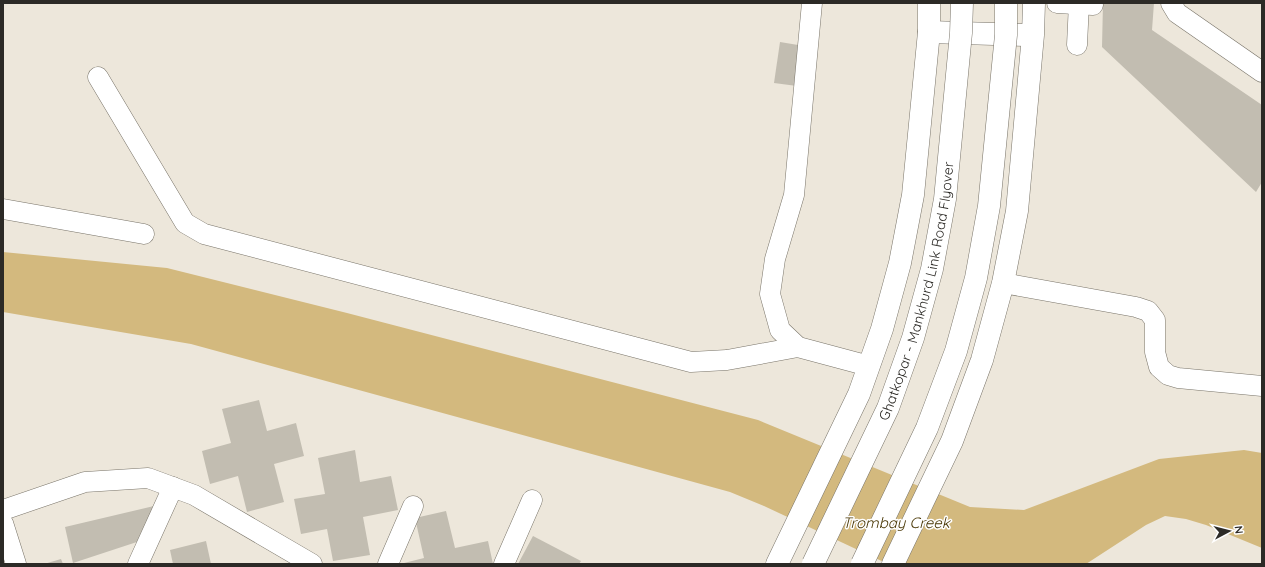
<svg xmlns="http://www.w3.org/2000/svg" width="1265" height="567" viewBox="0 0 1265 567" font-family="Quicksand,sans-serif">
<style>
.water{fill:#d3b97e}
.building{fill:#c2bdb1}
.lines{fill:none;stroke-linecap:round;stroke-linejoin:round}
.minor-casing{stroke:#797469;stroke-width:21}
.highway-casing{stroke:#797469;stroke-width:23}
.minor{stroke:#fff;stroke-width:20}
.highway{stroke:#fff;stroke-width:22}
.highway-bridge-casing{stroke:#797469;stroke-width:23;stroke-linecap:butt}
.highway-bridge{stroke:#fff;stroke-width:22}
.labels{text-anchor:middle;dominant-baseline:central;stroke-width:3;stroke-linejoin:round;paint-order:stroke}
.street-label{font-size:14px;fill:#2c2a26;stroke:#fff}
.water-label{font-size:15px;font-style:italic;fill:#493705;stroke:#fff}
</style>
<rect width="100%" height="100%" fill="#ede7db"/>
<path class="water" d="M3,252L167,268L347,313L758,420L970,507L1024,510L1159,459L1244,450L1262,453V548L1206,525L1186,519L1165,516L1146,525L1086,564H888L764,506L730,492L191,344L3,312Z"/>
<g class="building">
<path d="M1103,3H1154L1152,30L1262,105V148L1261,149L1262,150V182L1256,192L1102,47Z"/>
<path d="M780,42L804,46L797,86L774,83Z"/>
<path d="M259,400L267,431L296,423L304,456L274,464L284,502L247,512L238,476L210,484L202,451L231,443L222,409Z"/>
<path d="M355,450L360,482L391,476L398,510L363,517L370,555L333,561L327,529L301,534L294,499L325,494L318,458Z"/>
<path d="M154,506L146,539L73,563L65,527Z"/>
<path d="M446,511L455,548L488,541L493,564H400L424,558L415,518Z"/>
<path d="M533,536L581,561L579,564H518Z"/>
<path d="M206,541L211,564H173L170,550Z"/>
<path d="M61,559L63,564H44Z"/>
</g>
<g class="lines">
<g class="minor-casing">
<g id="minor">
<path d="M812,3L794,195L775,259L770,294L780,330L798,347L869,366"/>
<path d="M1057,3L1093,5"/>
<path d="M1171,3L1177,13L1262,72"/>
<path d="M1077,45L1079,3"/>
<path d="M98,77L185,223L204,234L691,362L727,360L798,347"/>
<path d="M3,209L144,234"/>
<path d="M1003,283L1136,307L1148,311L1155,320V352L1159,367L1168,375L1178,378L1262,386"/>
<path d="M3,510L85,482L148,478L194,495L312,564"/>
<path d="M3,523L16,564"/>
<path d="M138,564L173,487"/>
<path d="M388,564L413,506"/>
<path d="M504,564L532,500"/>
</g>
</g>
<g class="highway-casing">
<g id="highway">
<path d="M929,32L1026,35"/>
<path d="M777,564L859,394L882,329L900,263L913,195L929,32V3"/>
<path d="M893,564L952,441L982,360L1003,283L1017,211L1033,35L1034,3"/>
</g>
</g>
<use href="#minor" class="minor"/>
<use href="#highway" class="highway"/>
<g class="highway-bridge-casing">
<g id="highway-bridge">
<path id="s1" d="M813,564L888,408L913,338L932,269L945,199L961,33L962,3"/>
<path d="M862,564L927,428L956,351L976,278L989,206L1006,35V3"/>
</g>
</g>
<use href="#highway-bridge" class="highway-bridge"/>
</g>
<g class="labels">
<g class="street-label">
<text stroke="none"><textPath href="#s1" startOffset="294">Ghatkopar - Mankhurd Link Road Flyover</textPath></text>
</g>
<g class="water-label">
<text x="896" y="522">Trombay Creek</text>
</g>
</g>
<rect width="1265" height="567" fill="none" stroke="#2c2a26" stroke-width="8"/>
<g transform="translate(1229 531) rotate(83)" stroke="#ffffff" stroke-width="3" paint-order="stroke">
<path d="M0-3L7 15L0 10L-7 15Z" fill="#2c2a26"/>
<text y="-6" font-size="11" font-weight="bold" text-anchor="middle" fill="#2c2a26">N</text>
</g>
</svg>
